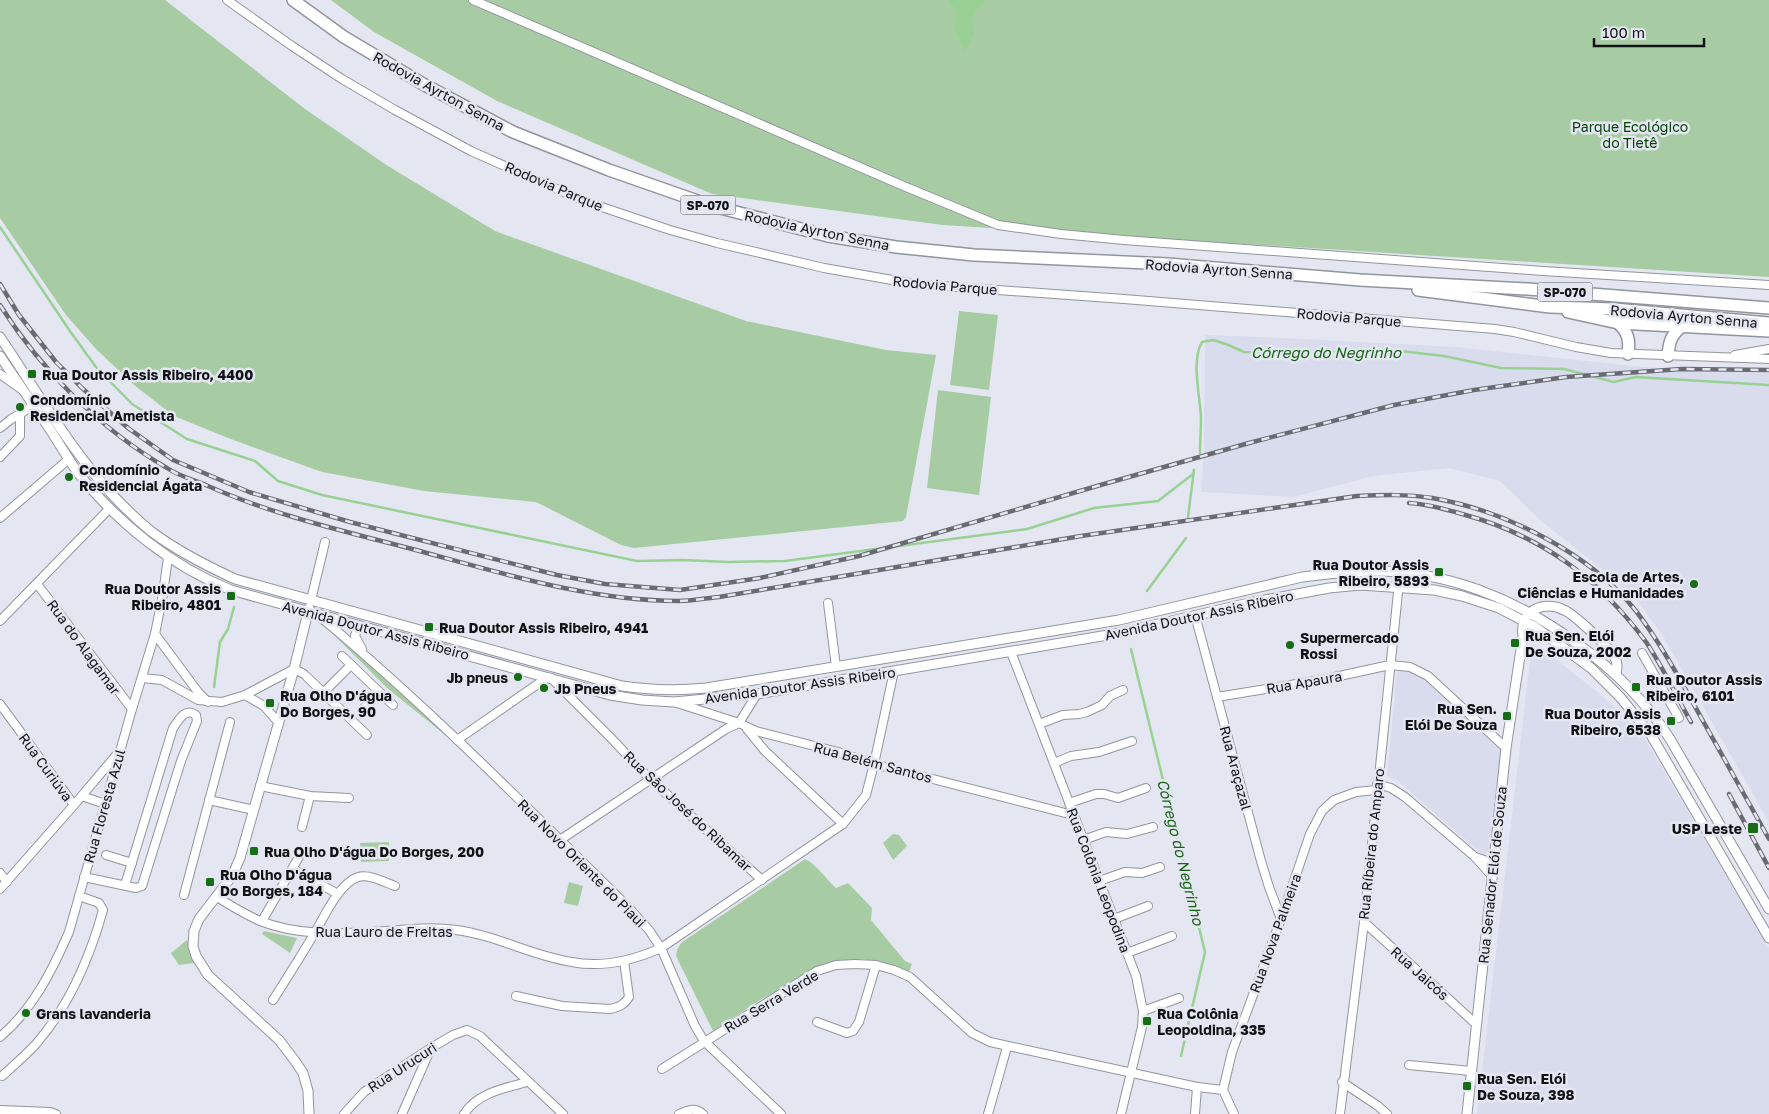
<svg xmlns="http://www.w3.org/2000/svg" width="1769" height="1114" viewBox="0 0 1769 1114" font-family="'Golos Text',sans-serif">
<style>
.built{fill:#d8dced}
.green{fill:#a7cca3}
.water{fill:#99d194}
.lines{fill:none;stroke-linecap:round;stroke-linejoin:round}
.stream{stroke:#99d194;stroke-width:2.5}
.minor-casing{stroke:#92949e;stroke-width:10}
.major-casing{stroke:#92949e;stroke-width:11}
.highway-casing{stroke:#92949e;stroke-width:14}
.minor{stroke:#fff;stroke-width:8}
.major{stroke:#fff;stroke-width:9}
.highway{stroke:#fff;stroke-width:11}
.rail-casing{stroke:#696b71;stroke-width:4.5}
.rail{stroke:#e4e7f1;stroke-width:2.5;stroke-dasharray:8;stroke-linecap:butt}
.poi-dot{fill:#166d15;stroke:#e4e7f1;stroke-width:2}
.labels{text-anchor:middle;dominant-baseline:central;stroke-width:5;stroke-linejoin:round;paint-order:stroke}
.shield{fill:#e4e7f1;stroke:#505257;stroke-width:1}
.shield-label{font-size:12px;font-weight:bold;fill:#111215}
.street-label{font-size:14px;fill:#111215;stroke:#e4e7f1}
.park-label{font-size:14px;fill:#044204;stroke:#e4e7f1}
.poi-label{font-size:14px;font-weight:bold;fill:#111215;stroke:#e4e7f1;text-anchor:start}
.water-label{font-size:15px;font-style:italic;fill:#156314;stroke:#e4e7f1}
</style>
<rect width="100%" height="100%" fill="#e4e7f1"/>
<g class="built">
<path d="M1205,335L1284,338L1455,347L1634,366L1695,371L1769,373V822L1663,636L1640,604L1597,565L1541,521L1500,481L1449,468L1373,476L1293,497L1201,492L1204,446Z"/>
<path d="M1532,644L1542,648L1601,695L1642,734L1769,948V1114H1477Z"/>
<path d="M1400,669L1409,671L1425,678L1502,750L1489,853L1483,855L1398,781L1387,776L1397,672Z"/>
</g>
<g class="green">
<path d="M0,0H165L305,109L388,166L495,231L746,321L886,350L936,355L906,517L903,521L634,548L621,545L536,502L424,491L322,472L228,438L174,416L134,385L96,349L66,315L0,218Z"/>
<path d="M331,0H1769V277L943,225L712,194L497,101L374,32Z"/>
<path d="M959,311L998,315L989,390L950,385Z"/>
<path d="M938,390L991,397L979,495L927,488Z"/>
<path d="M310,617L332,623L341,634L449,738L387,688L330,631Z"/>
<path d="M893,834L899,835L907,846L893,860L883,843Z"/>
<path d="M389,842V861L361,862L360,843Z"/>
<path d="M805,859C818,866 825,878 836,888L848,883L872,908L871,920L905,961L912,964L909,972L864,959L832,962L760,1000L713,1031L676,956L677,950L681,943Z"/>
<path d="M569,882L583,886L578,906L564,903Z"/>
<path d="M264,931L297,938L290,953L262,934Z"/>
<path d="M187,940L195,963L179,965L171,953Z"/>
</g>
<path class="water" d="M948,0H987L979,6L971,21L974,34L965,52L955,30L957,11Z"/>
<g class="lines">
<g class="stream">
<path d="M0,227L72,334L96,367L132,404L187,439L255,461L278,481L322,495L637,561L683,560L728,562L785,561L1027,529L1094,508L1158,501L1193,474"/>
<path d="M1200,453C1200,441 1201,429 1201,417C1200,397 1191,360 1202,342L1213,340L1226,344L1244,352L1326,353L1354,350H1391L1444,356L1501,368L1564,369L1614,382L1635,377L1769,385"/>
<path d="M1188,517L1194,470"/>
<path d="M1147,591L1186,538"/>
<path d="M1131,649L1205,952L1181,1056"/>
<path d="M214,687L220,642L228,629L234,607"/>
</g>
<g class="minor-casing">
<g id="minor">
<path d="M227,0L292,46L342,79L395,110L471,151L584,201L670,230L717,243L824,268L915,284L1124,299L1495,329L1514,332L1576,347L1611,353L1769,359"/>
<path d="M473,0L906,187L998,225L1061,234L1124,240L1543,271L1769,285"/>
<path d="M1735,355L1769,349"/>
<path d="M0,374L21,389"/>
<path d="M0,428L10,420L34,405"/>
<path d="M0,457L20,436V414"/>
<path d="M0,518L69,459"/>
<path d="M37,584L132,709"/>
<path d="M311,600L325,542"/>
<path d="M828,603L836,667"/>
<path d="M318,615C427,706 527,807 628,907L649,930L661,948L695,1026L704,1041L781,1114"/>
<path d="M1195,615L1261,861L1269,887L1281,919"/>
<path d="M0,621L110,508"/>
<path d="M358,626L355,636L362,649"/>
<path d="M155,634L198,692L208,702"/>
<path d="M1011,652L1136,976L1143,1011L1142,1027L1121,1114"/>
<path d="M1642,653L1679,718"/>
<path d="M342,656L393,705"/>
<path d="M307,677L367,735"/>
<path d="M142,678L162,680L198,700L222,702L245,695L294,669L304,674"/>
<path d="M551,678L610,737L650,779L762,880"/>
<path d="M324,692L351,665"/>
<path d="M245,695L264,706L279,723"/>
<path d="M1217,697L1321,680L1390,665L1410,667L1428,676L1506,748"/>
<path d="M674,702L739,723L756,731L838,752L874,764L1073,815"/>
<path d="M0,704L74,805"/>
<path d="M363,709L379,692"/>
<path d="M739,723L757,694"/>
<path d="M1039,724L1063,715L1079,714L1087,712L1102,705L1110,696L1123,690"/>
<path d="M747,729L765,751L843,824"/>
<path d="M457,740L548,677"/>
<path d="M1054,763L1071,756L1099,752L1132,741"/>
<path d="M1377,784L1391,788L1405,797L1475,857L1492,876"/>
<path d="M260,786L310,796L349,798"/>
<path d="M82,796L105,804"/>
<path d="M209,800L254,810"/>
<path d="M1069,803L1096,794H1104L1118,798L1146,788"/>
<path d="M302,827L310,796"/>
<path d="M560,840L726,729L739,723"/>
<path d="M1083,840L1106,832L1127,834L1153,827"/>
<path d="M106,855L132,863"/>
<path d="M1475,857L1493,863"/>
<path d="M293,869L338,894"/>
<path d="M0,873L7,882"/>
<path d="M84,877L136,888L142,886L181,761L197,721L196,715C185,707 179,720 173,728L125,885"/>
<path d="M1099,881L1125,872L1142,873L1160,867"/>
<path d="M0,889L74,805L118,753"/>
<path d="M184,895L230,722"/>
<path d="M217,897C231,906 245,914 260,921C296,935 335,934 372,932C400,930 428,926 456,930C496,935 532,956 572,962C602,968 634,960 661,948L843,824L866,795L874,764L894,671"/>
<path d="M1114,919L1148,906"/>
<path d="M262,921L300,855"/>
<path d="M1364,922L1476,1024"/>
<path d="M1127,953L1172,936"/>
<path d="M516,996L562,1006L610,1009C619,1007 624,1005 629,997L624,961"/>
<path d="M273,1000C287,978 301,956 314,934C324,918 338,884 358,877C369,874 384,882 395,886"/>
<path d="M1143,1011L1179,998"/>
<path d="M817,1022L847,1033L853,1031L859,1022L876,965"/>
<path d="M0,1037C33,1009 52,971 69,932L132,709L155,634L163,594L168,557"/>
<path d="M1409,1065L1471,1071"/>
<path d="M662,1069L817,971L836,965L855,964L876,965L894,970L910,977L972,1033L990,1042L1197,1087L1223,1090"/>
<path d="M2,1076C13,1066 25,1056 36,1044C69,1006 90,957 103,910L99,903L79,896"/>
<path d="M1342,1082L1378,1106L1387,1114"/>
<path d="M0,1110L50,1112L56,1114"/>
<path d="M344,1114L364,1092L431,1048L453,1035L467,1030L480,1036L563,1114"/>
<path d="M402,1114L431,1048"/>
<path d="M464,1114C477,1093 505,1088 527,1082"/>
<path d="M679,1114C688,1110 695,1107 703,1114"/>
<path d="M988,1114L1007,1047"/>
<path d="M1195,1114L1197,1087"/>
<path d="M1234,1114L1223,1090L1232,1052L1281,919L1310,834L1322,811L1334,800L1356,792L1376,790"/>
<path d="M1340,1114L1364,922L1400,573"/>
</g>
</g>
<g class="major-casing">
<g id="major">
<path d="M0,337C46,405 87,480 152,532C177,551 207,566 235,579L622,686C653,690 675,691 706,688L1119,620L1302,577C1325,574 1348,572 1371,571C1446,570 1516,599 1575,642C1613,669 1645,700 1670,739L1769,909"/>
<path d="M0,356C16,380 33,404 49,428C59,443 68,459 78,473C118,523 171,566 231,590L610,695L642,700L674,702L757,694L1120,633L1249,603L1329,588L1360,585L1434,590L1462,596L1499,608L1535,627L1591,668L1620,697L1651,735L1769,938"/>
<path d="M309,1114L308,1091L303,1073L295,1061L279,1040L208,975L196,956L193,946L194,931L199,919L232,876L240,858L294,669L309,608"/>
<path d="M1467,1114L1506,748L1523,636C1519,611 1543,600 1564,610C1575,615 1610,648 1615,658C1618,663 1617,668 1616,674"/>
</g>
</g>
<g class="highway-casing">
<g id="highway">
<path d="M293,0L344,37L423,84L513,132L609,170L709,205L828,236L896,247L974,255L1168,264L1360,280L1528,289L1769,308"/>
<path d="M1418,290L1550,307L1614,309L1769,323"/>
<path d="M1568,312L1618,323L1769,331"/>
<path d="M1618,323C1628,332 1630,340 1628,354"/>
<path d="M1668,356C1669,342 1671,334 1683,326"/>
</g>
</g>
<use href="#minor" class="minor"/>
<use href="#major" class="major"/>
<use href="#highway" class="highway"/>
<g class="rail-casing">
<g id="rail">
<path d="M0,284L19,315L56,362L82,388L128,428L173,460L249,492L350,522L557,575L605,584L680,590L760,578L859,556L1097,486L1249,443L1394,405L1474,390L1566,377L1682,369L1769,370"/>
<path d="M0,305C41,370 100,429 167,468C179,476 194,480 208,486C267,512 330,528 393,544C486,568 582,601 679,601C692,601 706,598 719,597L1081,536L1357,496C1382,495 1407,494 1432,498C1504,510 1590,553 1636,611C1662,645 1682,683 1703,721C1725,760 1747,800 1769,839"/>
<path d="M1409,503C1427,504 1445,509 1462,514C1540,535 1598,577 1646,642C1663,667 1676,696 1691,722"/>
<path d="M1729,794L1769,868"/>
</g>
</g>
<use href="#rail" class="rail"/>
</g>
<g class="poi-dot">
<rect x="27" y="369" width="10" height="10" rx="2.5"/>
<circle cx="20" cy="407" r="5"/>
<circle cx="69" cy="477" r="5"/>
<rect x="1434" y="567" width="10" height="10" rx="2.5"/>
<circle cx="1694" cy="584" r="5"/>
<rect x="226" y="591" width="10" height="10" rx="2.5"/>
<rect x="424" y="622" width="10" height="10" rx="2.5"/>
<rect x="1510" y="638" width="10" height="10" rx="2.5"/>
<circle cx="1290" cy="645" r="5"/>
<circle cx="518" cy="677" r="5"/>
<rect x="1631" y="682" width="10" height="10" rx="2.5"/>
<circle cx="544" cy="688" r="5"/>
<rect x="265" y="698" width="10" height="10" rx="2.5"/>
<rect x="1502" y="711" width="10" height="10" rx="2.5"/>
<rect x="1666" y="716" width="10" height="10" rx="2.5"/>
<rect x="1747" y="822" width="12" height="12" rx="2.5"/>
<rect x="249" y="846" width="10" height="10" rx="2.5"/>
<rect x="205" y="877" width="10" height="10" rx="2.5"/>
<circle cx="26" cy="1013" r="5"/>
<rect x="1142" y="1016" width="10" height="10" rx="2.5"/>
<rect x="1462" y="1081" width="10" height="10" rx="2.5"/>
</g>
<g class="labels">
<g class="shield">
<rect x="680.5" y="195.5" width="55" height="19" rx="4"/>
<rect x="1537.5" y="282.5" width="55" height="19" rx="4"/>
</g>
<g class="shield-label">
<text x="708" y="205">SP-070</text>
<text x="1565" y="292">SP-070</text>
</g>
<g class="street-label">
<text transform="translate(439 91) rotate(29)">Rodovia Ayrton Senna</text>
<text transform="translate(554 186) rotate(23)">Rodovia Parque</text>
<text transform="translate(817 230) rotate(12)">Rodovia Ayrton Senna</text>
<text transform="translate(1219 269) rotate(4)">Rodovia Ayrton Senna</text>
<text transform="translate(945 285) rotate(5)">Rodovia Parque</text>
<text transform="translate(1684 316) rotate(5)">Rodovia Ayrton Senna</text>
<text transform="translate(1349 317) rotate(5)">Rodovia Parque</text>
<text transform="translate(1199 615) rotate(-12)">Avenida Doutor Assis Ribeiro</text>
<text transform="translate(376 630) rotate(15)">Avenida Doutor Assis Ribeiro</text>
<text transform="translate(84 647) rotate(54)">Rua do Alagamar</text>
<text transform="translate(1304 682) rotate(-10)">Rua Apaura</text>
<text transform="translate(800 685) rotate(-8)">Avenida Doutor Assis Ribeiro</text>
<text transform="translate(873 762) rotate(15)">Rua Belém Santos</text>
<text transform="translate(46 767) rotate(54)">Rua Curiúva</text>
<text transform="translate(1236 768) rotate(75)">Rua Araçazal</text>
<text transform="translate(104 806) rotate(-74)">Rua Floresta Azul</text>
<text transform="translate(688 811) rotate(43)">Rua São José do Ribamar</text>
<text transform="translate(1371 844) rotate(-84)">Rua Ríbeira do Amparo</text>
<text transform="translate(582 863) rotate(45)">Rua Novo Oriente do Piaui</text>
<text transform="translate(1492 875) rotate(-84)">Rua Senador Elói de Souza</text>
<text transform="translate(1099 880) rotate(69)">Rua Colônia Leopodina</text>
<text x="384" y="931">Rua Lauro de Freitas</text>
<text transform="translate(1275 933) rotate(-70)">Rua Nova Palmeira</text>
<text transform="translate(1420 973) rotate(42)">Rua Jaicós</text>
<text transform="translate(771 1001) rotate(-31)">Rua Serra Verde</text>
<text transform="translate(402 1067) rotate(-33)">Rua Urucuri</text>
</g>
<g class="park-label">
<text x="1630" y="126">Parque Ecológico<tspan x="1630" dy="16">do Tietê</tspan></text>
</g>
<g class="poi-label">
<text x="42" y="374">Rua Doutor Assis Ribeiro, 4400</text>
<text x="30" y="399">Condomínio<tspan x="30" dy="16">Residencial Ametista</tspan></text>
<text x="79" y="469">Condomínio<tspan x="79" dy="16">Residencial Ágata</tspan></text>
<text x="1429" y="564" text-anchor="end">Rua Doutor Assis<tspan x="1429" dy="16">Ribeiro, 5893</tspan></text>
<text x="1684" y="576" text-anchor="end">Escola de Artes,<tspan x="1684" dy="16">Ciências e Humanidades</tspan></text>
<text x="221" y="588" text-anchor="end">Rua Doutor Assis<tspan x="221" dy="16">Ribeiro, 4801</tspan></text>
<text x="439" y="627">Rua Doutor Assis Ribeiro, 4941</text>
<text x="1525" y="635">Rua Sen. Elói<tspan x="1525" dy="16">De Souza, 2002</tspan></text>
<text x="1300" y="637">Supermercado<tspan x="1300" dy="16">Rossi</tspan></text>
<text x="508" y="677" text-anchor="end">Jb pneus</text>
<text x="1646" y="679">Rua Doutor Assis<tspan x="1646" dy="16">Ribeiro, 6101</tspan></text>
<text x="554" y="688">Jb Pneus</text>
<text x="280" y="695">Rua Olho D'água<tspan x="280" dy="16">Do Borges, 90</tspan></text>
<text x="1497" y="708" text-anchor="end">Rua Sen.<tspan x="1497" dy="16">Elói De Souza</tspan></text>
<text x="1661" y="713" text-anchor="end">Rua Doutor Assis<tspan x="1661" dy="16">Ribeiro, 6538</tspan></text>
<text x="1742" y="828" text-anchor="end">USP Leste</text>
<text x="264" y="851">Rua Olho D'água Do Borges, 200</text>
<text x="220" y="874">Rua Olho D'água<tspan x="220" dy="16">Do Borges, 184</tspan></text>
<text x="36" y="1013">Grans lavanderia</text>
<text x="1157" y="1013">Rua Colônia<tspan x="1157" dy="16">Leopoldina, 335</tspan></text>
<text x="1477" y="1078">Rua Sen. Elói<tspan x="1477" dy="16">De Souza, 398</tspan></text>
</g>
<g class="water-label">
<text x="1326" y="352">Córrego do Negrinho</text>
<text transform="translate(1181 852) rotate(76)">Córrego do Negrinho</text>
</g>
</g>
<path d="M1594 38v8h110v-8" fill="none" stroke="#111215" stroke-width="2.5"/>
<text x="1602" y="38" font-size="15" fill="#111215" stroke="#e4e7f1" stroke-width="4" paint-order="stroke">100 m</text>
</svg>
